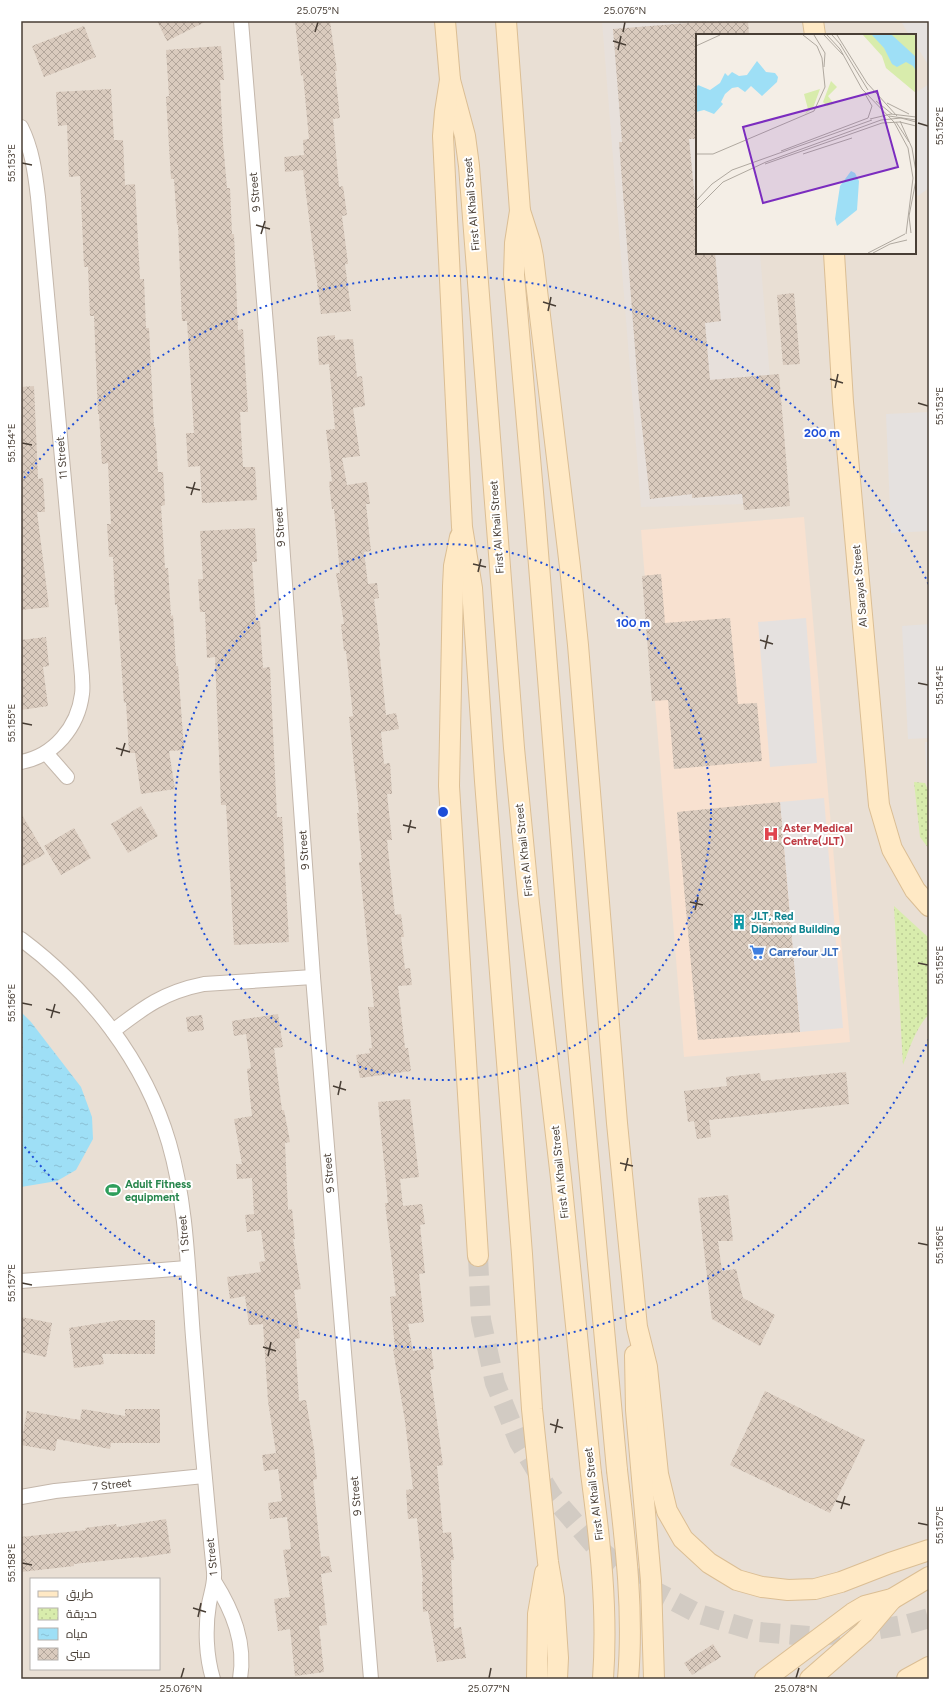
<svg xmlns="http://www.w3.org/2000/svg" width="950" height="1700" viewBox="0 0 950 1700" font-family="Figtree,Cairo,sans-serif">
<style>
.residential{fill:#e9dfd4;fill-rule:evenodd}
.commercial{fill:#f8e1d0}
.industrial{fill:#e7e0db}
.park{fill:url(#park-dots)}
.parking{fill:#e5e1df}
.water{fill:url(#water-ripples)}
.building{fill:url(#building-cross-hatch)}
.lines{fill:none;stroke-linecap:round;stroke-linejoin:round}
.secondary-tunnel{stroke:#d2cbc3;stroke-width:20;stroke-dasharray:20 10;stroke-linecap:butt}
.street-casing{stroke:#c4b7ab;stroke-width:16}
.secondary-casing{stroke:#dbbe94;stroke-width:22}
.street{stroke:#fff;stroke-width:14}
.secondary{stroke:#ffe9c5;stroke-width:20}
.secondary-bridge-casing{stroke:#dbbe94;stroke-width:22;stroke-linecap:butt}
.secondary-bridge{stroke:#ffe9c5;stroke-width:20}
.ticks{fill:none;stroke:#483e35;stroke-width:1.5}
.ring{fill:none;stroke:#1d4ed8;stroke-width:2;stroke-dasharray:2 4}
.labels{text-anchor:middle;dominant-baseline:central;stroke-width:4;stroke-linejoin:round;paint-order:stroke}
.street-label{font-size:11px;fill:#483e35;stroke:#fff}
.health-label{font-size:11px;font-weight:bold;fill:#be3a42;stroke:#fff;text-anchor:start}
.culture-label{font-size:11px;font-weight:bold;fill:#0d838f;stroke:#fff;text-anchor:start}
.shop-label{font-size:11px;font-weight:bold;fill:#366cbe;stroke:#fff;text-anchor:start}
.leisure-label{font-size:11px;font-weight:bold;fill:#27864d;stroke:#fff;text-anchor:start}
.inset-road{fill:none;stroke:#afa89f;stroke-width:1}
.view{fill:#7b2cbf;fill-opacity:0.15;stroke:#7b2cbf;stroke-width:2}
.inset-edge{fill:none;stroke:#483e35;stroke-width:2}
.centre{fill:#1d4ed8;stroke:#fff;stroke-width:2}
.ring-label{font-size:12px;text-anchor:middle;font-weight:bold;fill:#1d4ed8;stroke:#fff;stroke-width:4;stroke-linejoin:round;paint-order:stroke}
.neatline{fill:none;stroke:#483e35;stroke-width:1.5}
.ticks-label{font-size:10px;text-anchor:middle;fill:#483e35}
</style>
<defs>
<pattern id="park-dots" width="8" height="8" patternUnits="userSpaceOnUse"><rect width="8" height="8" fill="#d8ecac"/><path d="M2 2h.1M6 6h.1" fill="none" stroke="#bbcb95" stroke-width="1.8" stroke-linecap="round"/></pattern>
<pattern id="water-ripples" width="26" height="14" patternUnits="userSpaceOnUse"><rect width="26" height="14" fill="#9edff6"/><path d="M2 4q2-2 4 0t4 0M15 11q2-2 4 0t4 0" fill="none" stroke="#8ac0d4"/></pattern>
<pattern id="building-cross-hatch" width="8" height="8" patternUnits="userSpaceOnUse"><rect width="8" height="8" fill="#dacbbe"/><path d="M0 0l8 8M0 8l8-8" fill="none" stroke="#b3a69b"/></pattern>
</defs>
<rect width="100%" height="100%" fill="#f4eee6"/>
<path class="residential" d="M21,21H929V1679H21ZM697,35H915V253H697ZM31,1579H159V1669H31Z"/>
<path class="commercial" d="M804,517L850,1042L684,1057L641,530Z"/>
<path class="industrial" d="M602,21H740L697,35V253H760L780,503L641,507Z"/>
<g class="park">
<path d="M914,782L925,783L929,792V849L920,837Z"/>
<path d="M894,906L929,938V1014C916,1028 910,1047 903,1065Z"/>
</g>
<g class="parking">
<path d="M901,21H929V66L915,44V35H909Z"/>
<path d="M929,84V188L918,196L915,192V93Z"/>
<path d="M929,412V531L891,533L886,414Z"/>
<path d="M806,618L817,763L770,767L758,622Z"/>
<path d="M929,624V738L908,739L902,626Z"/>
<path d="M925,742H929V783L927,782Z"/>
<path d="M824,798L843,1028L800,1032L780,802Z"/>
</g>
<path class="water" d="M21,1012L31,1022L81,1087L92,1117L93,1139L76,1170L57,1181L21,1187Z"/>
<g class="building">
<path d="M157,21H207L167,41Z"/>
<path d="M295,21H330L337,71H335L340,118L333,119L339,187L343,186L347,215L342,216L348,264H345L351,311L321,314L303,170L285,172L284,157L304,155L303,140L309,139L303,75L301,76Z"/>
<path d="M713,21H748L749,35H697V139H689L695,199H697V253H715L721,321L705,323L710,380L779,374L790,506L744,510L742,494L692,498V494L650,499L639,400L619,142H622L613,29Z"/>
<path d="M84,26L96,57L44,77L32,46Z"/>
<path d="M221,46L224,80H220L223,143L227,188H230L232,234H234L238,330L243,329L248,412H240L243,467H255L257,500L202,503L200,466L188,467L186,433H194L187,321H182L178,225H177L174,179H171L166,97L169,96L166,50Z"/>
<path d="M111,89L114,140H123L125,185L135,184L140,279H144L146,328H149L154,427H155L158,472H163L165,505L161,506L165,568H168L171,616L173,615L176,666H178L184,750L169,751L175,789L141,794L135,753H129L126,702L124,703L117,604L115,605L113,557H109L107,524H111L108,463L102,464L99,414H98L94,316H90L88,267H84L80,176L69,177L67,125L58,126L56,92Z"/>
<path d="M794,293L800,364L783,365L777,295Z"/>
<path d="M335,335V340L353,339L357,377L362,376L365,406L353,408L360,456L342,458L347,485L367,482L370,504H366L371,551L364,552L368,584L377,583L379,598L374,599L380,646L379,647L386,715L396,713L399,729L381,732L384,764L390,763L392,794H387L392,840H387L395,915L401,914L404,937H401L405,969L410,968L412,985L398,986L405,1048H408L411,1071L360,1078L356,1055L370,1053L369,1048H372L368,1007H374L359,862H362L357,813H359L349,717L353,716L346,651H344L341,624H344L336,573H340L334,509H332L329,482L332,481L326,430L335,429L329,364L319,365L317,337Z"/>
<path d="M34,386L38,479L43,478L45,512H37L49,607L21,610V387Z"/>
<path d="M255,528L257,562H252L256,621H260L263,668L270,667L277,817H282L289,942L234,945L226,805H221L215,657L207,658L205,612H200L198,579H203L200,531Z"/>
<path d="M661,574L665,623L730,618L738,704L757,703L762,761L674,769L668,700L652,701L642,576Z"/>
<path d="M46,637L49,666L43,667L48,706L21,710V640Z"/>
<path d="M780,802L800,1032L698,1040L677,812Z"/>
<path d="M141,806L158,836L128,853L111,824Z"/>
<path d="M21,813L45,854L21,867Z"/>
<path d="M74,828L91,858L61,875L44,846Z"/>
<path d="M278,1014L283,1047L274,1048L282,1110H284L290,1142L285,1143L288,1210L292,1209L295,1239H293L301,1289L294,1290L300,1338L295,1339L299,1401L306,1400L314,1449L317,1479L313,1480L321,1557L329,1556L332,1572L321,1574L327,1625L319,1626L324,1672L295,1676L290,1629L278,1631L274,1599L290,1597L283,1550L291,1549L287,1517L270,1519L268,1503L282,1501L278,1469L264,1471L262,1455L276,1453L268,1401L263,1324L249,1325L245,1296L230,1299L227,1277L261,1272L259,1262L265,1261L261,1230L247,1232L245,1215L254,1214L252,1178L237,1179L236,1164H242L234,1119L252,1116L247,1069L251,1068L246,1034L234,1036L232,1021Z"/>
<path d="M202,1015L204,1030L188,1032L186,1017Z"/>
<path d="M846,1072L849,1104L709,1120L711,1137L697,1139L694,1121L688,1122L684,1091L727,1086L726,1077L760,1073L761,1081Z"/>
<path d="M410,1099L419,1177L400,1179L403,1206L422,1204L425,1224L420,1225L425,1273L419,1274L424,1322L408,1324L413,1351L431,1348L434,1369L430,1370L443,1465L437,1466L443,1533L451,1532L454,1560H451L454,1629L461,1627L466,1658L437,1662L428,1611L423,1612L422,1582L423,1581L417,1518L408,1519L406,1490L413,1489L405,1421L393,1349L395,1348L390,1297L396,1296L385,1203H388L378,1102Z"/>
<path d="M728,1195L733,1241H718L722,1271L736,1269L743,1298L775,1315L760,1346L712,1319L698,1198Z"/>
<path d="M21,1317L52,1323L46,1357L21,1352Z"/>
<path d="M121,1320H155V1354H102L104,1364L74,1368L69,1328Z"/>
<path d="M765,1391L865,1440L830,1513L730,1465Z"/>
<path d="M82,1409L125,1416V1409H160V1443H111L110,1449L57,1439L55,1451L21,1445L27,1411L80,1420Z"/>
<path d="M166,1519L171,1553L139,1558V1557L74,1564V1566L21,1572V1537L86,1530L85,1528L116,1524L117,1527Z"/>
<path d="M713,1644L721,1657L692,1675L684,1663Z"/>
</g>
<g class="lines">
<path class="secondary-tunnel" d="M478,1256L481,1320L495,1383L519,1442L552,1496L594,1545L643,1585L699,1614L759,1632L809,1636L859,1633L908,1624L929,1618"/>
<g class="street-casing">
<g id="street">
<path d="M241,21L270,374L313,977L371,1679"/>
<path d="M21,127C32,149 35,172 38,197L82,676C82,682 83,688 82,694C78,727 54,756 21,762"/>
<path d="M46,753L67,777"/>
<path d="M21,939C89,990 145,1061 169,1143C187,1205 188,1273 193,1337C199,1416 206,1494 214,1572C215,1584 211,1593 209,1604C205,1628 206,1656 213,1679"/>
<path d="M113,1031C144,1007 164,992 204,984L313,977"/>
<path d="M21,1281L187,1268"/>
<path d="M21,1497L55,1491L204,1476"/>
<path d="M214,1581C233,1611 246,1643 240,1679"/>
</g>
</g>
<g class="secondary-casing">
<g id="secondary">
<path d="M445,21L450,80L465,136L469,166L514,748L529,903L561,1178L591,1473"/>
<path d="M506,21L520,211L515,243L514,275L535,515L573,993L617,1470"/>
<path d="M813,21L815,35"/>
<path d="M450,80L445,112L443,136L462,527L472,588L485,781L522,1254L532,1409L548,1562L554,1598L558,1658L557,1679"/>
<path d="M520,211L530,242L533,257L570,567L578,645L617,1123L637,1327L647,1367L658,1474L667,1511L683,1539L709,1563L737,1580L762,1587L788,1590L815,1589L841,1582L890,1563L929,1550"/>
<path d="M834,253L843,402L879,805L892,849L915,890L929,906"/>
<path d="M460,537L454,566L453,586L449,786L478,1256"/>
<path d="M635,1355L636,1410L651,1581L654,1679"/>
<path d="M537,1679L538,1614L545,1573"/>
<path d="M765,1679L853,1613L865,1606L892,1599L929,1577"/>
<path d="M810,1679L864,1632L892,1599"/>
<path d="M907,1679L929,1667"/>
</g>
</g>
<use href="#street" class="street"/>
<use href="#secondary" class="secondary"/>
<g class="secondary-bridge-casing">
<g id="secondary-bridge">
<path d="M617,1470C625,1539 634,1609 628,1679"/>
<path d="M591,1473C600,1541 608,1609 603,1679"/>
</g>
</g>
<use href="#secondary-bridge" class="secondary-bridge"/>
</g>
<path class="ticks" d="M315,32L318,22M623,32L625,22M613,41L626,45M618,50L621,36M918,123L928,126M22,163L32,165M256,225L270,229M261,234L265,221M543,302L556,306M548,311L551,297M830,379L843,383M835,388L838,374M918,403L928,406M22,443L32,445M186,487L200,490M191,495L195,482M473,564L486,567M478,572L481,559M760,640L773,644M765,649L768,635M918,683L928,685M22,723L32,725M116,748L130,752M121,756L125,743M403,825L416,828M408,833L411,820M690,902L703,905M695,910L698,897M918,963L928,965M22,1003L32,1005M46,1009L60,1013M51,1018L55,1004M333,1086L346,1090M338,1095L341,1081M620,1163L633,1166M625,1171L628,1158M918,1243L928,1245M22,1283L32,1285M263,1347L276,1351M268,1356L271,1342M550,1424L563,1428M555,1433L558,1419M836,1501L850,1505M841,1509L845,1496M918,1523L928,1525M22,1563L32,1565M193,1608L206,1612M198,1617L201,1603M181,1678L184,1668M489,1678L491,1668M796,1678L799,1668"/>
<g class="ring">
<circle cx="443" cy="812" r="268"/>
<path d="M929 1039A536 536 0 0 1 24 1146M24 478A536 536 0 0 1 929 585"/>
</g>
<defs>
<g id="hospital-bare" transform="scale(1.2)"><path d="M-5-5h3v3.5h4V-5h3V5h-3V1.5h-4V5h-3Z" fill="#e0444e" stroke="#fff" stroke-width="2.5" paint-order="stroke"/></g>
<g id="building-bare" transform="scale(1.2)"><path d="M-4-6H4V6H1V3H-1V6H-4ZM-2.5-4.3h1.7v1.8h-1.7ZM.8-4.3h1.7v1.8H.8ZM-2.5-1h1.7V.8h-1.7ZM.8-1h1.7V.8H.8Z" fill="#0f9aa8" stroke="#fff" stroke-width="2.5" paint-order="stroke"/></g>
<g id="supermarket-bare" transform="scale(1.2)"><path d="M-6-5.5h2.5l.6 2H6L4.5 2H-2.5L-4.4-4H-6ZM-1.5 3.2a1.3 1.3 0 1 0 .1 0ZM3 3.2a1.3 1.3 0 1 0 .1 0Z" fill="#3f7fe0" stroke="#fff" stroke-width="2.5" paint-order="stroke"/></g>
<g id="stadium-bare" transform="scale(1.2)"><path d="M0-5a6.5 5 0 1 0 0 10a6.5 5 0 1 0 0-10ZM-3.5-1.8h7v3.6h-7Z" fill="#2e9e5b" stroke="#fff" stroke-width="2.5" paint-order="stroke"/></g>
</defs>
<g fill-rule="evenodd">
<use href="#hospital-bare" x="771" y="834"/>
<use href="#building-bare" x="739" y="922"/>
<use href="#supermarket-bare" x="757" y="952"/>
<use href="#stadium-bare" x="113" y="1190"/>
</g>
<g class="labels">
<g class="street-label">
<text transform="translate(255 192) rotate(-95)">9 Street</text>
<text transform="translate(472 204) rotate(-95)">First Al Khail Street</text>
<text transform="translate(62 458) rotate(-95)">11 Street</text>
<text transform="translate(280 527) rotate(-94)">9 Street</text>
<text transform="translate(497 527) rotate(-94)">First Al Khail Street</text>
<text transform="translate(860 586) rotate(-95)">Al Sarayat Street</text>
<text transform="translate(304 850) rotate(-94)">9 Street</text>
<text transform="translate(524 850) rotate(-96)">First Al Khail Street</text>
<text transform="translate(560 1172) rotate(-96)">First Al Khail Street</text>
<text transform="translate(329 1173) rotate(-95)">9 Street</text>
<text transform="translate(184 1234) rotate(-95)">1 Street</text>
<text transform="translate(112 1485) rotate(-6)">7 Street</text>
<text transform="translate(594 1494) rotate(-97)">First Al Khail Street</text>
<text transform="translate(356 1496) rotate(-95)">9 Street</text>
<text transform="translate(212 1557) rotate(-96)">1 Street</text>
</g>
<g class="health-label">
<text x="783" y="828">Aster Medical<tspan x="783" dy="13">Centre(JLT)</tspan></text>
</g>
<g class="culture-label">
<text x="751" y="916">JLT, Red<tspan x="751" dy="13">Diamond Building</tspan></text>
</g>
<g class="shop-label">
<text x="769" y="952">Carrefour JLT</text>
</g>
<g class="leisure-label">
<text x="125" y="1184">Adult Fitness<tspan x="125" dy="13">equipment</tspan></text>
</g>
</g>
<g transform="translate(696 34)">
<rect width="220" height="220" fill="#f4eee6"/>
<path d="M167,1H220V59L190,34L186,22Z" fill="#d8ecac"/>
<path d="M135,47L141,53L132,62L138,70L131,72L127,68ZM124,55L117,74L109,80L112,75L108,60Z" fill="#d8ecac"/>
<path d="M176,1H196L220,23V37L217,32L210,28L201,33L196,30L188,14ZM61,27L70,38L79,39L82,43L81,48L66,62L55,52L49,58L42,53L36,54L29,60L25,68L27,70L18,80L8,76L0,78V54L2,51L14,56L24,49L29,39L32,42L36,38L43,42L51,41ZM155,137L159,139L163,147L161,176L141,192L139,185L144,152Z" fill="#9edff6"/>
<path class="inset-road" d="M118,1L129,19L128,33M128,1L147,21M131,1L144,15L166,55L198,88L212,114L217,144L210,200M136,1L145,11M141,1L171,49L201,82M144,10L172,56M0,12L24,1M180,67L196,80M191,69L213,80M193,82L220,86M174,85L195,80L220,83M204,87L216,114L220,138M200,88L213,108M85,117L172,84L176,72L169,60M0,120H17L118,77L129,53L126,24L121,12L107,1M107,120L156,104M69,130L186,89L204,88L220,92M0,167L16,150L36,136L176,86M0,175L27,148L70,128L185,86L205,84L220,88M215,199L213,182L220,146M172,219L209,200M177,219L194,210L211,206"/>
<path class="view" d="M181,57L202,133L67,169L47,93Z"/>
<rect width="220" height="220" class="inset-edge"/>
</g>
<circle cx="443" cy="812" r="6" class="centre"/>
<g class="ring-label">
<text x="822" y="437">200 m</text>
<text x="633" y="627">100 m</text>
</g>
<rect width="950" height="1700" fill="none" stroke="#ffffff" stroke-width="44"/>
<rect x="30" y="1578" width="130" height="92" fill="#ffffff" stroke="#b6b2ae"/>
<rect x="38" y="1591" width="20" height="6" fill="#ffe9c5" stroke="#b6b2ae"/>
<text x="66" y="1598" font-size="12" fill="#483e35">طريق</text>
<rect x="38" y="1608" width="20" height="12" fill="url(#park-dots)" stroke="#b6b2ae"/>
<text x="66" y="1618" font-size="12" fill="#483e35">حديقة</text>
<rect x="38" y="1628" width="20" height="12" fill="url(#water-ripples)" stroke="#b6b2ae"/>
<text x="66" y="1638" font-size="12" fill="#483e35">مياه</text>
<rect x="38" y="1648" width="20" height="12" fill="url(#building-cross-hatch)" stroke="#b6b2ae"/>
<text x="66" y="1658" font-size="12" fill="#483e35">مبنى</text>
<rect x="22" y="22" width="906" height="1656" class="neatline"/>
<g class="ticks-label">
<text x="318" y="14">25.075°N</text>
<text x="625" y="14">25.076°N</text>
<text transform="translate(939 126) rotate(-90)" y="4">55.152°E</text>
<text transform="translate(11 163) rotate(-90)" y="4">55.153°E</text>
<text transform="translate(939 406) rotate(-90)" y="4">55.153°E</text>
<text transform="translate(11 443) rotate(-90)" y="4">55.154°E</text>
<text transform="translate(939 685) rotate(-90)" y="4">55.154°E</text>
<text transform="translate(11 723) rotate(-90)" y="4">55.155°E</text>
<text transform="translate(939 965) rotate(-90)" y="4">55.155°E</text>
<text transform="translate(11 1003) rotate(-90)" y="4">55.156°E</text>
<text transform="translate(939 1245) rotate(-90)" y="4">55.156°E</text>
<text transform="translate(11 1283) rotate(-90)" y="4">55.157°E</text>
<text transform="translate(939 1525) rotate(-90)" y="4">55.157°E</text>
<text transform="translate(11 1563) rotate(-90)" y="4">55.158°E</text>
<text x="181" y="1692">25.076°N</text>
<text x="489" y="1692">25.077°N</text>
<text x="796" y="1692">25.078°N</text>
</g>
</svg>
